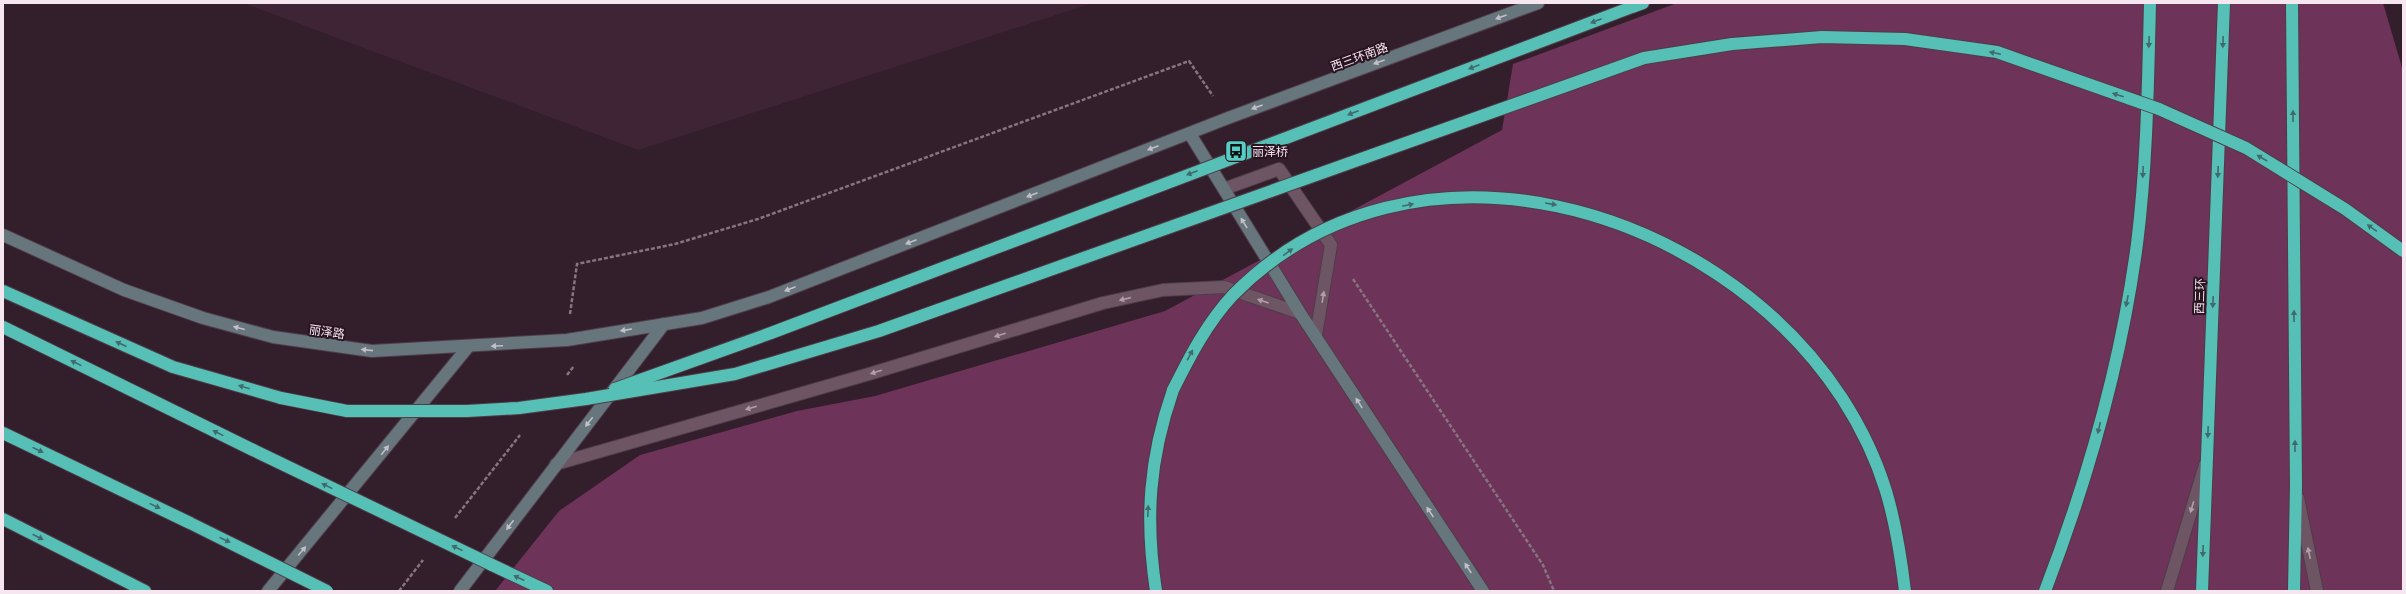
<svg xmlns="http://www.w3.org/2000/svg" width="2406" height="594" viewBox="0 0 2406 594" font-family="Commissioner,'Noto Sans SC',sans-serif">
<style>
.built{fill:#3f2435}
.green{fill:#6d3359}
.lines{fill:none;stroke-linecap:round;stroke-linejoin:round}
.lane-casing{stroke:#4f3d48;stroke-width:14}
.secondary-casing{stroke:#4f3d48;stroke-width:14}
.highway-casing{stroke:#4f3d48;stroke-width:14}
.path{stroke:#86747f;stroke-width:2.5;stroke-dasharray:4 2;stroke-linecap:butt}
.lane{stroke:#6e5564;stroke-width:12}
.secondary{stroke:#67757d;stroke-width:12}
.highway{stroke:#56c0b7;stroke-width:12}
.highway-bridge-casing{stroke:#4f3d48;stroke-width:14;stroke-linecap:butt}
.highway-bridge{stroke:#56c0b7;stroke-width:12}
.oneway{fill:#c3bec7}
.oneway2{fill:#406a6c}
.oneway3{fill:#b29eaa}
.labels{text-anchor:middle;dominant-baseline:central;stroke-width:4;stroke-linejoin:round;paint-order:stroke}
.street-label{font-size:12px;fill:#f5e6ef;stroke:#291421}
.poi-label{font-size:12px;fill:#f5e6ef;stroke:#291421;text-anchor:start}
</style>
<rect width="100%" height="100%" fill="#331e2b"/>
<path class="built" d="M243,3H1093L638,150Z"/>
<path class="green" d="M1677,3H2383L2403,71V591H495L559,511L640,455L797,411L875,396L1165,311L1502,130L1513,64Z"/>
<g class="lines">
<g class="lane-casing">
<g id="lane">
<path d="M1224,189L1279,169L1331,245L1316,335"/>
<path d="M556,464L869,374L1103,303L1163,290L1224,287L1300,313"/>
<path d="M2298,498L2317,591"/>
<path d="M2167,591L2205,465"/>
</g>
</g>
<g class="secondary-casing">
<g id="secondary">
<path d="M1190,134L1300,313L1483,591"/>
<path d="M3,235L124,290L203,318L273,337L372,351L567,340L702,318L769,297L1228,118L1538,3"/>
<path d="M268,591L468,347"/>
<path d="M460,591L664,324"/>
</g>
</g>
<g class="highway-casing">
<g id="highway">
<path d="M2292,3L2296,485L2294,591"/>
<path d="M1632,7L1643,3"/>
<path d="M3,291L173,367L281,398"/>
<path d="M3,327L253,450"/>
<path d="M3,433L190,523"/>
<path d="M3,519L145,591"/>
<path d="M492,565L547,591"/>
<path d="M1156,591C1145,519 1149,459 1173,390"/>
<path d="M2045,591C2088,479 2121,364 2137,244C2147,164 2148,84 2150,3"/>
<path d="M2202,591L2224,3"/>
</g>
</g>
<g class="path">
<path d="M1353,279L1543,565L1554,591"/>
<path d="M570,314L577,264L675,244L758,219L1189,61L1213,96"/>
<path d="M567,375L574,366"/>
<path d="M455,518L520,435"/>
<path d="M399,591L423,560"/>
</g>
<use href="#lane" class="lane"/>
<use href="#secondary" class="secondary"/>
<use href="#highway" class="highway"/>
<g class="highway-bridge-casing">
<g id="highway-bridge">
<path d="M615,389L771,333L1632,7"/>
<path d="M1173,390C1190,356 1207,323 1233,295C1411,115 1715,204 1842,398C1884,463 1896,516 1905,591"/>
<path d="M281,398L347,411H467L519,408L586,399L735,374L879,331L1644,58L1732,44L1822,37L1905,39L1997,52L2159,109L2246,148L2345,209L2403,251"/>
<path d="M253,450L492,565"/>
<path d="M190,523L327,591"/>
</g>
</g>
<use href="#highway-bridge" class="highway-bridge"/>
</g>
<defs><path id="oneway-solid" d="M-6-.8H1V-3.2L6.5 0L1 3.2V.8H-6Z"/></defs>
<g class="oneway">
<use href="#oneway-solid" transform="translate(1501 17) rotate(160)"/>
<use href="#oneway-solid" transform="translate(1379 62) rotate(160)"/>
<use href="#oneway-solid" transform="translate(1257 107) rotate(160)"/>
<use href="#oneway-solid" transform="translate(1153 148) rotate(159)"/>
<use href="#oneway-solid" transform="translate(1032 195) rotate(159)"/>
<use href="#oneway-solid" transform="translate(1244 223) rotate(-122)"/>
<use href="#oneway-solid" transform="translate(911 242) rotate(159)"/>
<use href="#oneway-solid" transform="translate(790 289) rotate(159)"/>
<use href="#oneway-solid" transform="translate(239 328) rotate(-165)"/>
<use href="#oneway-solid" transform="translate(626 330) rotate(171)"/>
<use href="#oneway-solid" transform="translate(497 346) rotate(177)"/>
<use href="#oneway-solid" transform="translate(367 350) rotate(-174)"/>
<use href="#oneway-solid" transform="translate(1359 403) rotate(-122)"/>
<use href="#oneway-solid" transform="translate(589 422) rotate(128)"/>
<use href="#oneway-solid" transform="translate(385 450) rotate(-51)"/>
<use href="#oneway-solid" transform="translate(1430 512) rotate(-124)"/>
<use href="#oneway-solid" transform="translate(510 525) rotate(127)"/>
<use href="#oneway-solid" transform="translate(302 551) rotate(-49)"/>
<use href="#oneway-solid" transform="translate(1468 568) rotate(-123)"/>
</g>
<g class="oneway2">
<use href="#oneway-solid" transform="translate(1596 21) rotate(159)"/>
<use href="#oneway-solid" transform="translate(2149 42) rotate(92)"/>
<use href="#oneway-solid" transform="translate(2223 42) rotate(92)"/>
<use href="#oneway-solid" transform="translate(1995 53) rotate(-168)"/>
<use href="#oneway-solid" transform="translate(1474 67) rotate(159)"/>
<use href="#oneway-solid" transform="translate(2118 95) rotate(-162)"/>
<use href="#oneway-solid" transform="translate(1353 113) rotate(159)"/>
<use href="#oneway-solid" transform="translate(2293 116) rotate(-90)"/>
<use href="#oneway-solid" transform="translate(2262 158) rotate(-150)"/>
<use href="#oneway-solid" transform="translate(2143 172) rotate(92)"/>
<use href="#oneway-solid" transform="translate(2218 172) rotate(92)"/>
<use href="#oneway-solid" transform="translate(1192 173) rotate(159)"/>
<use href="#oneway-solid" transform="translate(1551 204) rotate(9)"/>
<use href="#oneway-solid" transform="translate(1408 205) rotate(-12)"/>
<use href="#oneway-solid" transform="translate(2372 228) rotate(-145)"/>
<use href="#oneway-solid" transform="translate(1288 252) rotate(-36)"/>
<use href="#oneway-solid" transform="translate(2127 301) rotate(101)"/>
<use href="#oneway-solid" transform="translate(2213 302) rotate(92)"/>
<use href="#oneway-solid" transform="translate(2294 316) rotate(-90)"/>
<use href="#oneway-solid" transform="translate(121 344) rotate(-156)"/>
<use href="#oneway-solid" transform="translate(1190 355) rotate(-62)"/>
<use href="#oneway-solid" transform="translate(76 363) rotate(-154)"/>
<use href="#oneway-solid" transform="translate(244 387) rotate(-164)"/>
<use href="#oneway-solid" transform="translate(2099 428) rotate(103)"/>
<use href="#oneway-solid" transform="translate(2208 432) rotate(92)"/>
<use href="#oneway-solid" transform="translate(218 433) rotate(-154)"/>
<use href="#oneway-solid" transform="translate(2295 446) rotate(-90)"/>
<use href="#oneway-solid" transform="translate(38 450) rotate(26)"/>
<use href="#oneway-solid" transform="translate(327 486) rotate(-154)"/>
<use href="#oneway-solid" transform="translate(155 506) rotate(26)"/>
<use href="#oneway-solid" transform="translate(1148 511) rotate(-88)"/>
<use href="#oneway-solid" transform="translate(38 537) rotate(27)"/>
<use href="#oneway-solid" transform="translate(225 540) rotate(26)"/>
<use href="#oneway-solid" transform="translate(457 548) rotate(-154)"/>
<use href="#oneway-solid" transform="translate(2203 551) rotate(92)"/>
<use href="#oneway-solid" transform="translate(519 578) rotate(-155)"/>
</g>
<g class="oneway3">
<use href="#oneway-solid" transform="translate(1323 297) rotate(-81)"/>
<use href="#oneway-solid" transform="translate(1125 299) rotate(167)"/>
<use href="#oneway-solid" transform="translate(1263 301) rotate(-161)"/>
<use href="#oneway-solid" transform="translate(1000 335) rotate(163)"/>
<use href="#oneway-solid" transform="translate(876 372) rotate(163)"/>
<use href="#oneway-solid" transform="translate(751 408) rotate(164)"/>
<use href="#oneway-solid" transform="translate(2192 507) rotate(107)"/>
<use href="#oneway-solid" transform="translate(2309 553) rotate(-102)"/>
</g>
<defs>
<g id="bus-square" transform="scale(1.15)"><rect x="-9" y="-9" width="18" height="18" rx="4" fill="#56cec4" stroke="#291421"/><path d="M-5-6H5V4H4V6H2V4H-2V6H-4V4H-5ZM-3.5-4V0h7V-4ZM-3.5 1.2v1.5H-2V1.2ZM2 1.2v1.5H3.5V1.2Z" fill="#111"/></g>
</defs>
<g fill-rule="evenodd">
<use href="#bus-square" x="1236" y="151"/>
</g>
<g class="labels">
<g class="street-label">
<text transform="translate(1359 56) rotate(-20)">西三环南路</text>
<text transform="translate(2199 296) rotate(-88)">西三环</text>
<text transform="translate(327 331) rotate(8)">丽泽路</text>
</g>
<g class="poi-label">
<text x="1252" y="151">丽泽桥</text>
</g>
</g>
<rect width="2406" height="594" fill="none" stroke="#f5e6ef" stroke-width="8"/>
</svg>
